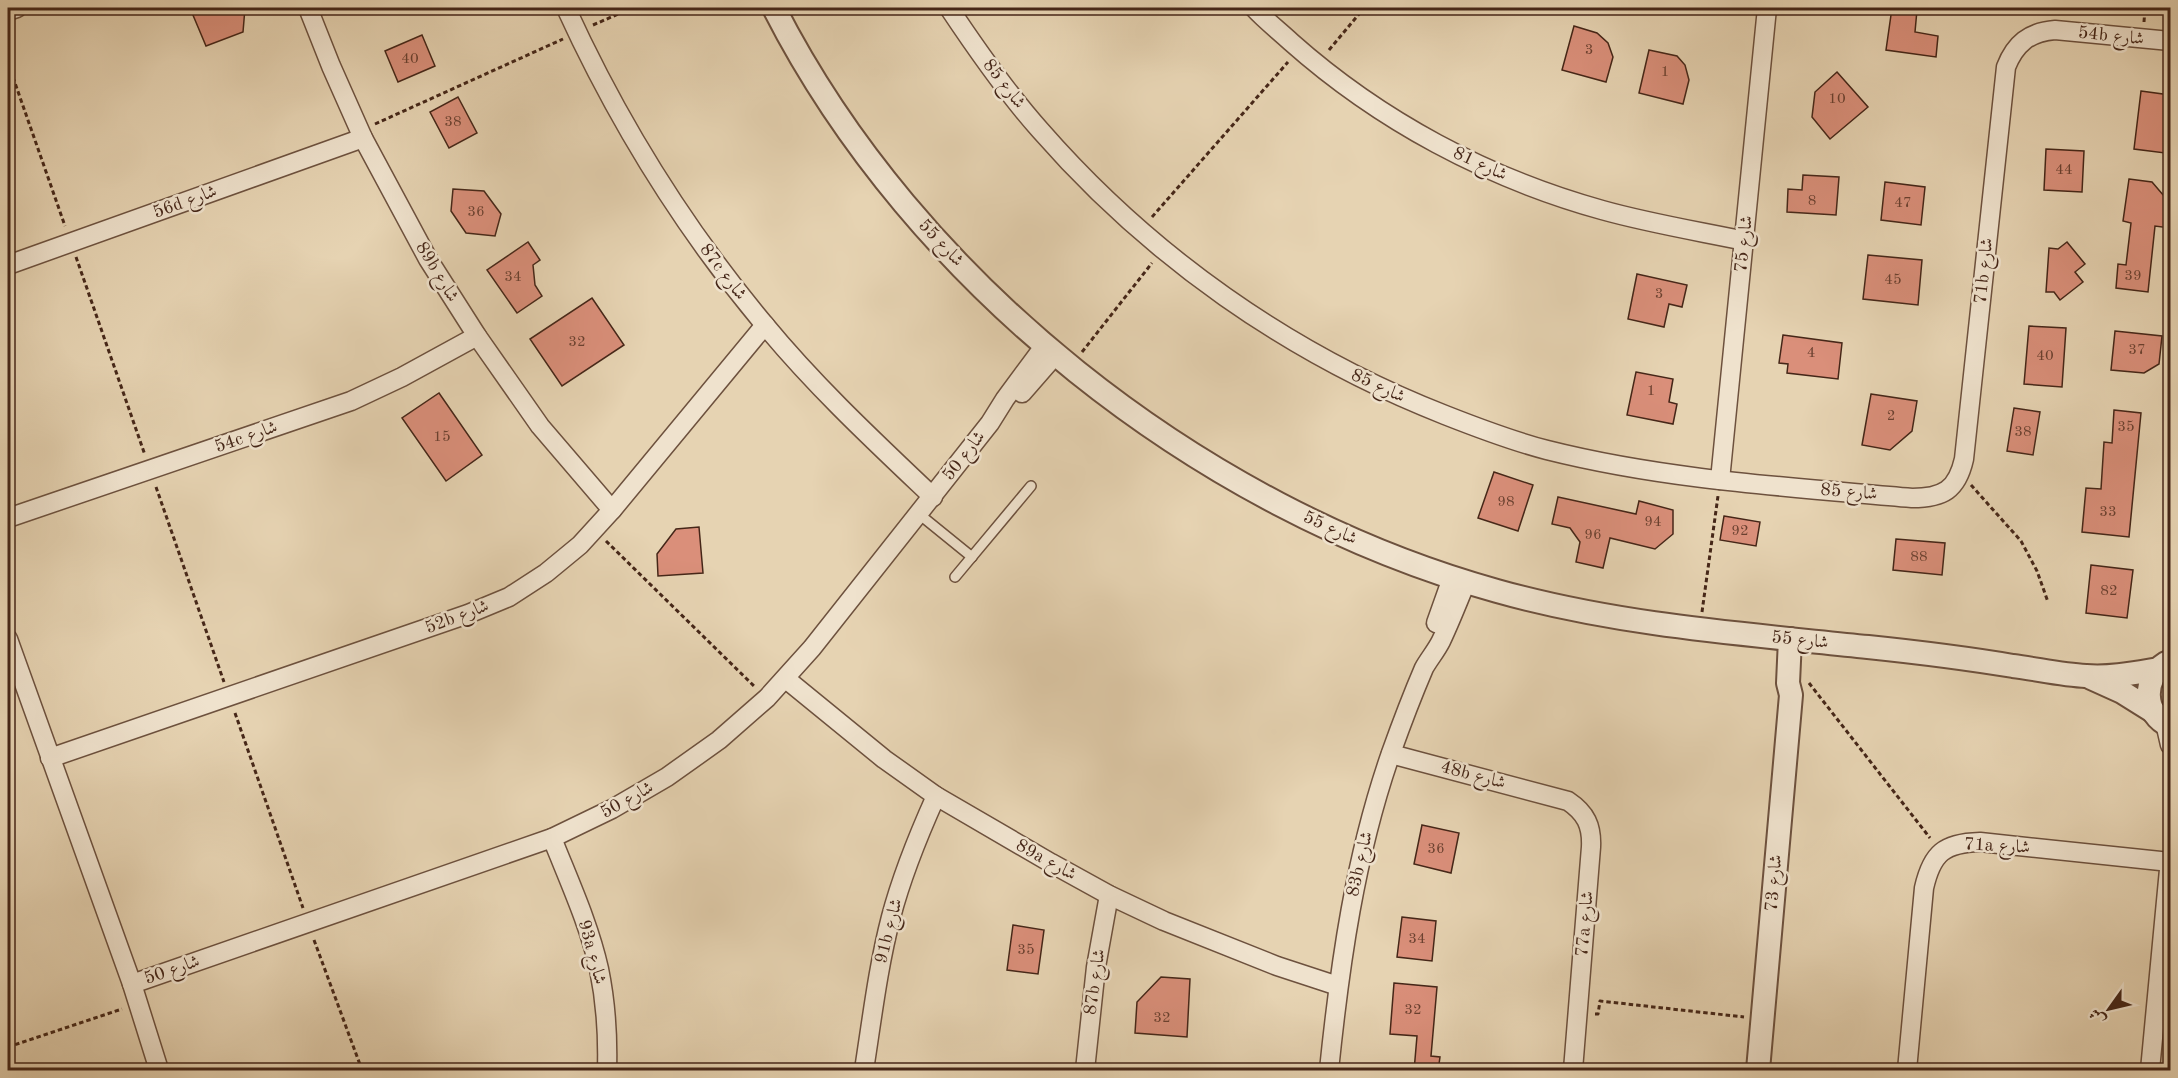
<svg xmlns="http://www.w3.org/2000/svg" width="2178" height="1078" viewBox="0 0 2178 1078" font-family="'Old Standard TT',Amiri,serif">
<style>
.building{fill:#da8f7a;stroke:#452618;stroke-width:1.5}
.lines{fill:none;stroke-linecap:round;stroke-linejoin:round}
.service-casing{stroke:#6d513e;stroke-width:12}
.minor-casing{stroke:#6d513e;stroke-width:21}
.tertiary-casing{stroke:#6d513e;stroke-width:26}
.path{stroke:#452618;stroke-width:3;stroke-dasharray:4.5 3;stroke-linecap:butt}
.service{stroke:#efe2cd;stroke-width:9}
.minor{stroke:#efe2cd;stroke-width:18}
.tertiary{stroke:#efe2cd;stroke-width:22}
.labels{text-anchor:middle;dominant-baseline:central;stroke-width:5;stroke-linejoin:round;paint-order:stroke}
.number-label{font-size:15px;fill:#6a4030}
.street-label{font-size:18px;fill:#452618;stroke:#efe2cd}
</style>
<rect width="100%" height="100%" fill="#e6d3b2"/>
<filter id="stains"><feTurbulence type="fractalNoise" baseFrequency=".00333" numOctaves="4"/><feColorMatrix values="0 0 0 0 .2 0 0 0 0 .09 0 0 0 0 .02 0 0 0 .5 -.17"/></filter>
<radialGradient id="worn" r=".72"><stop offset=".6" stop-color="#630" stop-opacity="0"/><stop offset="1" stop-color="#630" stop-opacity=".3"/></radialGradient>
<g class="building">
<path d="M190,8H245L243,32L206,46Z"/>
<path d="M1892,8L1917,10L1915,32L1938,36L1936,57L1886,50Z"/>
<path d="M1574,26L1597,33L1608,43L1613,57L1606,82L1562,70Z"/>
<path d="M422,35L435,66L398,82L385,51Z"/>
<path d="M1649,50L1677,56L1685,65L1689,80L1683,104L1639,93Z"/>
<path d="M1837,72L1868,107L1830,139L1812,117L1815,92Z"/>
<path d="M2141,91L2170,95L2165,153L2134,149Z"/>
<path d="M458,97L477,133L449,148L430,112Z"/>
<path d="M2046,149L2084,151L2082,192L2044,190Z"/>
<path d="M1803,175L1839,177L1836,215L1787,212L1788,189L1802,190Z"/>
<path d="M2129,179L2152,182L2170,203V228L2155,226L2148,292L2116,288L2118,264L2126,265L2131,223L2123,221Z"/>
<path d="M1885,182L1925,187L1921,225L1881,220Z"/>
<path d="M453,189L484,191L501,214L495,236L466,233L451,211Z"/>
<path d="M528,242L540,260L533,265L535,285L542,296L517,313L487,270Z"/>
<path d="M2067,242L2085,264L2075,272L2083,282L2060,300L2054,292H2046L2049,248L2058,249Z"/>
<path d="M1868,255L1922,260L1918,305L1863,299Z"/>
<path d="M1637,274L1687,285L1682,307L1669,304L1664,327L1628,319Z"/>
<path d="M592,298L624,345L562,386L530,339Z"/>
<path d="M2029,326L2066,328L2062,387L2024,384Z"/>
<path d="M2115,331L2162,336L2159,364L2144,373L2111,370Z"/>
<path d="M1783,335L1842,343L1838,379L1787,373L1788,364L1779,363Z"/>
<path d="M1636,372L1673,379L1669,402L1677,404L1673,424L1627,415Z"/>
<path d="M439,393L482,455L446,481L402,418Z"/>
<path d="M1871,394L1917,401L1912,431L1890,450L1862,445Z"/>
<path d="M2014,408L2040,412L2033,455L2007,451Z"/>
<path d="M2114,410L2141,413L2129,537L2082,532L2086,488L2101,489L2104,442L2112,443Z"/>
<path d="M1494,472L1533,485L1518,531L1478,518Z"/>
<path d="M1558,497L1636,514L1639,501L1673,510V534L1655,549L1610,538L1603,568L1576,562L1580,542L1570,528L1552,524Z"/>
<path d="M1724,516L1760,522L1756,546L1720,540Z"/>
<path d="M699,527L703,573L658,576L657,554L676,529Z"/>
<path d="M1896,539L1945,543L1942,575L1893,570Z"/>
<path d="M2091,565L2133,570L2127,618L2086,613Z"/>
<path d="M1422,825L1459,833L1451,873L1414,864Z"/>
<path d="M1402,917L1436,921L1432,961L1397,957Z"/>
<path d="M1013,925L1044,930L1038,974L1007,970Z"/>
<path d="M1161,977L1190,979L1187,1037L1135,1033L1137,1002Z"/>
<path d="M1394,983L1437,987L1431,1056L1440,1057L1438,1071H1414L1417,1036L1390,1034Z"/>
</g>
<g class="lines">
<g class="service-casing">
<g id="service">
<path d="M919,514L972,557"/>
<path d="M955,577L1031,486"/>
</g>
</g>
<g class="minor-casing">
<g id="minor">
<path d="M308,8L331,66L363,138L428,259L477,336L540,426L612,510"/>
<path d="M566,8C618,122 683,227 764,324C815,386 874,441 933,497"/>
<path d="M949,8C977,50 1006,92 1040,130C1150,256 1289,354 1445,415C1478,428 1512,441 1547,450C1666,480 1790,487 1912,498C1943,498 1957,490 1964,459L2006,67C2015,44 2029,32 2055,30L2170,41"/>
<path d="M1254,8C1265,20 1278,30 1291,42C1380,121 1487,178 1602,210C1648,223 1697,231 1745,241"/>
<path d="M8,11L17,8"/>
<path d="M8,265L363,138"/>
<path d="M1022,393L1056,354"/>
<path d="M1720,480L1767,8"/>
<path d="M8,518L351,401L402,377L477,336"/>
<path d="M1436,623L1452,578"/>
<path d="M8,639L132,984L159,1070"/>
<path d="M786,679L884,759L936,796L1051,863L1109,895L1164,921L1277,966L1338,986"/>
<path d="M2165,723L2170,745"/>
<path d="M1391,754L1568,801C1586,813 1592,826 1591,847L1573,1070"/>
<path d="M50,758L468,614L509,597L546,573L580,545L612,510L765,325"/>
<path d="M552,838C569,881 589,924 599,969C606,1003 608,1036 607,1070"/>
<path d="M132,984L552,838L612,809L667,777L719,740L767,698L812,648L990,423L1005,399L1045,345"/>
<path d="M864,1070C872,1019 878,967 891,917C902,875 918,836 936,796"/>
<path d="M1085,1070L1096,967L1109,895"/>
<path d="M1329,1070C1340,963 1355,856 1391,753C1401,725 1412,696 1424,668C1429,659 1436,651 1441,641C1450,622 1458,602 1466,582"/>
<path d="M1907,1070L1924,888C1932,853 1944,843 1980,842L2170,862"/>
<path d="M2150,1070L2170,859"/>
</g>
</g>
<g class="tertiary-casing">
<g id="tertiary">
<path d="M774,8C914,283 1201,509 1497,591C1617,625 1744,634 1868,647C1916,652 1965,658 2013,666C2037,669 2062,675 2086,676C2110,678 2135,673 2159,669"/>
<path d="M2166,663C2142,678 2143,715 2170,726"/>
<path d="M2091,678L2122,692L2154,712"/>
<path d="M1758,1070L1791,695L1788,683L1790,639"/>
</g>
</g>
<g class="path">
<path d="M2144,22L2145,8"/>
<path d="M593,25L632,8"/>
<path d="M1329,50L1364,8"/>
<path d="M8,63L65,226"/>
<path d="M375,124L563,39"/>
<path d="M1152,217L1288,62"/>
<path d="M76,257L145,455"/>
<path d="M1082,352L1152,263"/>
<path d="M1971,485L2021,541L2037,571L2048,602"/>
<path d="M156,487L224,682"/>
<path d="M606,541L754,686"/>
<path d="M1702,612L1718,496"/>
<path d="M1809,683L1930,838"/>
<path d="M235,713L303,908"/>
<path d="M314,940L362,1070"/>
<path d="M1595,1014H1598L1600,1001L1744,1017"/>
<path d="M8,1047L122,1009"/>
</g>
<use href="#service" class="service"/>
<use href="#minor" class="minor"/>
<use href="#tertiary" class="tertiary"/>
</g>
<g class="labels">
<g class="number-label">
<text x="1589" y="50">3</text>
<text x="410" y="59">40</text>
<text x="1665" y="72">1</text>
<text x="1837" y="99">10</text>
<text x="453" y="122">38</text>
<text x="2064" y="170">44</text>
<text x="1812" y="201">8</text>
<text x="1903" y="203">47</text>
<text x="476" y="212">36</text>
<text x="2133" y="276">39</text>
<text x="513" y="277">34</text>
<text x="1893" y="280">45</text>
<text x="1659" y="294">3</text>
<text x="577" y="342">32</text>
<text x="2137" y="350">37</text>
<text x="1811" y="353">4</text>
<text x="2045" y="356">40</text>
<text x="1651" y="391">1</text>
<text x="1891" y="416">2</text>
<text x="2126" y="427">35</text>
<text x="2023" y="432">38</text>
<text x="442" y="437">15</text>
<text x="1506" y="502">98</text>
<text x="2108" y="512">33</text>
<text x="1653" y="522">94</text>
<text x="1740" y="531">92</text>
<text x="1593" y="535">96</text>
<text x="1919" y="557">88</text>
<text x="2109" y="591">82</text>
<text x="1436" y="849">36</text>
<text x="1417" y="939">34</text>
<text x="1026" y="950">35</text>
<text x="1413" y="1010">32</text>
<text x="1162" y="1018">32</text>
</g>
<g class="street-label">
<text transform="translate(2111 36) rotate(6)">54b شارع</text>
<text transform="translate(1004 84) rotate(52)">شارع 85</text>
<text transform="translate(1480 164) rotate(25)">شارع 81</text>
<text transform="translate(185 202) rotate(-20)">56d شارع</text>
<text transform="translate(941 243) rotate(47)">شارع 55</text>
<text transform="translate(1744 244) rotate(-84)">شارع 75</text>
<text transform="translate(1984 271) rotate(-84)">71b شارع</text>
<text transform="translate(437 272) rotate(59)">89b شارع</text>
<text transform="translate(723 272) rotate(53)">87c شارع</text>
<text transform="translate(1378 386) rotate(25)">شارع 85</text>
<text transform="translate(246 437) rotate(-19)">54c شارع</text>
<text transform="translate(964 456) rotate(-52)">شارع 50</text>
<text transform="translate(1849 492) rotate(5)">شارع 85</text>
<text transform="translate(1330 528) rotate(25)">شارع 55</text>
<text transform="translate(457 617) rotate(-21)">52b شارع</text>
<text transform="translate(1800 640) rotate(6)">شارع 55</text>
<text transform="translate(1473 775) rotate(15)">48b شارع</text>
<text transform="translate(627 800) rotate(-29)">شارع 50</text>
<text transform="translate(1997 846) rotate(3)">71a شارع</text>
<text transform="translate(1046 860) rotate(29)">89a شارع</text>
<text transform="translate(1360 864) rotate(-77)">83b شارع</text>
<text transform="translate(1774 883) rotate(-85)">شارع 73</text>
<text transform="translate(1585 924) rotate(-85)">77a شارع</text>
<text transform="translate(889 931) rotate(-76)">91b شارع</text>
<text transform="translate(592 952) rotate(75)">93a شارع</text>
<text transform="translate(172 970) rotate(-19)">شارع 50</text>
<text transform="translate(1095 982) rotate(-82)">87b شارع</text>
</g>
</g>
<rect width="2178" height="1078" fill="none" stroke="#e6d3b2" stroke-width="30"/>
<rect x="9" y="9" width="2160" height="1060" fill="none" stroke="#452618" stroke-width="3"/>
<rect x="15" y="15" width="2148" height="1048" fill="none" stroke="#452618" stroke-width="1.5"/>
<g transform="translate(2109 1009) rotate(236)" stroke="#efe2cd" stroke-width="4.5" paint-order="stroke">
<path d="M0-4.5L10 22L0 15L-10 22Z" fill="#452618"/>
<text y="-9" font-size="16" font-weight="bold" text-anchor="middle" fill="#452618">ش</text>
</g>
<rect width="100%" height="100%" filter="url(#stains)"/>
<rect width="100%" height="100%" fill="url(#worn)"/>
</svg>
